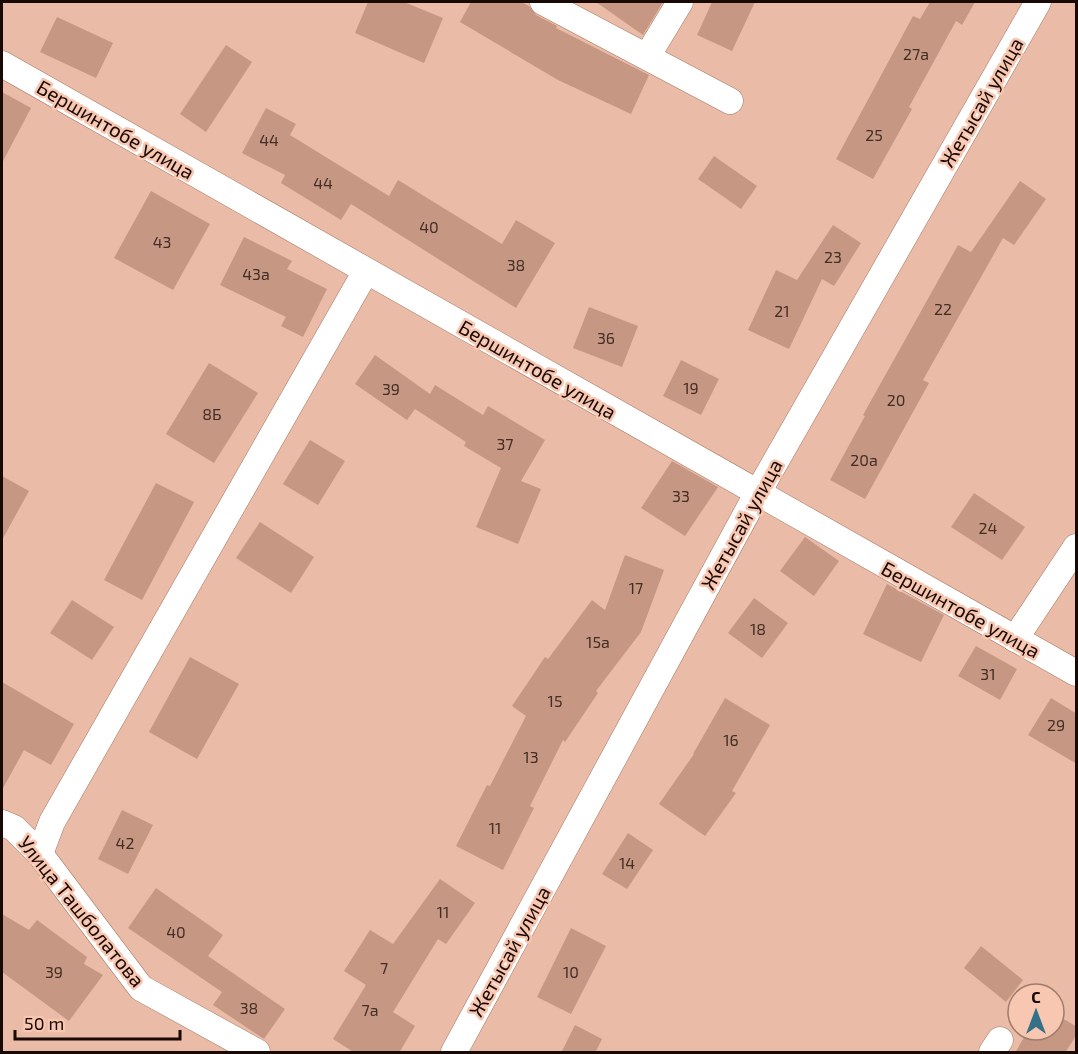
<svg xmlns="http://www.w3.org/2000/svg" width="1078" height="1054" viewBox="0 0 1078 1054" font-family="'Exo 2',sans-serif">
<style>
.building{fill:#c69884}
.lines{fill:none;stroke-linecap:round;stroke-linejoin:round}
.minor-casing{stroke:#a67a66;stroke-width:27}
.minor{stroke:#fff;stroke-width:26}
.labels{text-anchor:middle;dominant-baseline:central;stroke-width:5;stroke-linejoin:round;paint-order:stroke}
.number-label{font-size:16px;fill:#442d24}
.street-label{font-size:20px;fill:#190904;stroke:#f7c7b2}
</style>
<rect width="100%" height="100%" fill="#eabba6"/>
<g class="building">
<path d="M368,2H404L443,18L424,63L355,33Z"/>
<path d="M471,2H521L529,6L536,15L557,26L556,28L649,75L631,114L558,80L460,22Z"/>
<path d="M596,2H663L643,35Z"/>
<path d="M712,2H755L732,51L697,35Z"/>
<path d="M930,2H975L962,25L956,21L909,107L912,109L873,179L836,159L913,16L920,19Z"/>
<path d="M57,17L113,43L96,78L40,52Z"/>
<path d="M226,45L252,62L206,132L180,114Z"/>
<path d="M2,92L31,108L2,163Z"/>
<path d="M266,108L296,124L290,135L389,196L398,180L502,244L516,220L555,243L516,308L351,204L341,220L281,183L285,175L242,153Z"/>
<path d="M714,156L757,186L741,209L698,179Z"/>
<path d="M1020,181L1046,199L1014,245L1003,238L923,380L929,383L865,499L830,480L865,416L863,415L958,245L971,252Z"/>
<path d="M151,191L210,224L173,290L114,258Z"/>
<path d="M833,225L861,243L834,286L822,279L789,349L748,330L776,270L797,280Z"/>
<path d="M244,237L292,261L287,269L327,289L303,337L281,326L286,317L220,285Z"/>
<path d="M589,307L638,326L622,367L573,348Z"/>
<path d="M375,355L430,394L435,385L483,415L488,406L545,440L521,481L541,489L518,544L476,527L501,468L464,446L466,442L415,409L407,420L355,384Z"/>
<path d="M681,360L719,379L701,415L663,396Z"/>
<path d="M209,363L258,393L214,463L166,434Z"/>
<path d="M310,440L345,461L318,505L283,484Z"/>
<path d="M672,461L718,487L685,536L641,508Z"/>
<path d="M2,476L29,491L2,540Z"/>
<path d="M156,483L194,502L142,600L104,580Z"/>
<path d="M974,493L1025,527L1002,560L951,527Z"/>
<path d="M260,522L314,557L291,593L236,558Z"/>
<path d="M805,537L839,561L814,596L780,571Z"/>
<path d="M625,555L664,570L641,632L596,691L598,693L565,742L563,740L530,806L534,808L503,870L456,846L487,785L490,786L526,716L512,706L545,657L548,659L592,600L605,610Z"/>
<path d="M887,584L944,615L921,662L863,634Z"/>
<path d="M754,598L788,623L762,658L728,633Z"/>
<path d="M72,600L114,627L92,660L50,633Z"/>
<path d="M976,646L1017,669L1000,700L958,676Z"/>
<path d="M190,657L239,684L197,759L149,732Z"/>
<path d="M2,682L74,724L51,765L24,750L2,790Z"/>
<path d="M725,698L770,725L732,791L736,793L705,836L659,804L694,754H693Z"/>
<path d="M1051,698L1077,714V764L1028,735Z"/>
<path d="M122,810L153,825L128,874L98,859Z"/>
<path d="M628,833L653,850L627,889L602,874Z"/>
<path d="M440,879L475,903L446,944L438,939L393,1012L415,1026L399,1053H355L333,1039L366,985L344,971L370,930L393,944Z"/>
<path d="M156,888L223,935L208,956L285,1009L264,1039L213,1005L222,992L128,928Z"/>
<path d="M2,914L29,930L37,920L87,957L84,964L103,975L69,1021L2,972Z"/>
<path d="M571,928L606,946L571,1014L537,997Z"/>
<path d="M981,946L1023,980L1006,1002L964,968Z"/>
<path d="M1054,1013L1077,1027V1034L1065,1053H1015L1028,1030H1054Z"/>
<path d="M575,1025L602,1039L595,1053H561Z"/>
</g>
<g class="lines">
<g class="minor-casing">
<g id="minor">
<path d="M543,2L730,101"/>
<path d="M648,55L680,2"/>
<path d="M2,64L1076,673"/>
<path d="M1015,639L1076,547"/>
<path d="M2,823L14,828L40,854L141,988L257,1052"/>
<path d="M40,854L52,822L366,271"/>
<path d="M454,1052L757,494L1038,2"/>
<path d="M992,1052L1000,1040"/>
</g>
</g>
<use href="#minor" class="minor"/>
</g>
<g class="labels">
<g class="number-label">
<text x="916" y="53">27а</text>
<text x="874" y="134">25</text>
<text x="269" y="139">44</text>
<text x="323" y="182">44</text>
<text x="429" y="226">40</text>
<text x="162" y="241">43</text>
<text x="833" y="256">23</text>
<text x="516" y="264">38</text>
<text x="256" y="273">43а</text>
<text x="943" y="308">22</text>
<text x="782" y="310">21</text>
<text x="606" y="337">36</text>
<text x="691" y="387">19</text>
<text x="391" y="388">39</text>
<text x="896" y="399">20</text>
<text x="212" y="413">8Б</text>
<text x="505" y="443">37</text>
<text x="864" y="459">20а</text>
<text x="681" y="495">33</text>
<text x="988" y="527">24</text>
<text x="636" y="587">17</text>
<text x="758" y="628">18</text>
<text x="598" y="641">15а</text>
<text x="988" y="673">31</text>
<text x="555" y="700">15</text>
<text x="1056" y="724">29</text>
<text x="731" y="739">16</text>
<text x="531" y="756">13</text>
<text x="495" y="827">11</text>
<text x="125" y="842">42</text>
<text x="627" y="862">14</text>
<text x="443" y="911">11</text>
<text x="176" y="931">40</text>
<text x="384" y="967">7</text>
<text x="54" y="971">39</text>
<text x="571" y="971">10</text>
<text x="249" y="1007">38</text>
<text x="370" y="1009">7а</text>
</g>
<g class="street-label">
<text transform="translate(981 102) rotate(-60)">Жетысай улица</text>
<text transform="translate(116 129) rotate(30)">Бершинтобе улица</text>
<text transform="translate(538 369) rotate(30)">Бершинтобе улица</text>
<text transform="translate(741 524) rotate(-61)">Жетысай улица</text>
<text transform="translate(961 609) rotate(29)">Бершинтобе улица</text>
<text transform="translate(82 911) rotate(51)">Улица Ташболатова</text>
<text transform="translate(509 951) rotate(-61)">Жетысай улица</text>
</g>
</g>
<rect width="1078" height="1054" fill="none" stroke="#190904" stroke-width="6"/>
<g transform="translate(1036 1012)"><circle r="28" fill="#f7c7b2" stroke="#9e7b6c" stroke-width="1.5"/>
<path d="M0-4.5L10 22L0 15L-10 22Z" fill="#347188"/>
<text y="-9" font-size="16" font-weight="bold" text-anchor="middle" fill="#190904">С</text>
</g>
<path d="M15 1030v9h165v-9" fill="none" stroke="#190904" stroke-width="3"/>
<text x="24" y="1030" font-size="18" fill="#190904" stroke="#f7c7b2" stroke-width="4.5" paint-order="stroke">50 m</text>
</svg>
